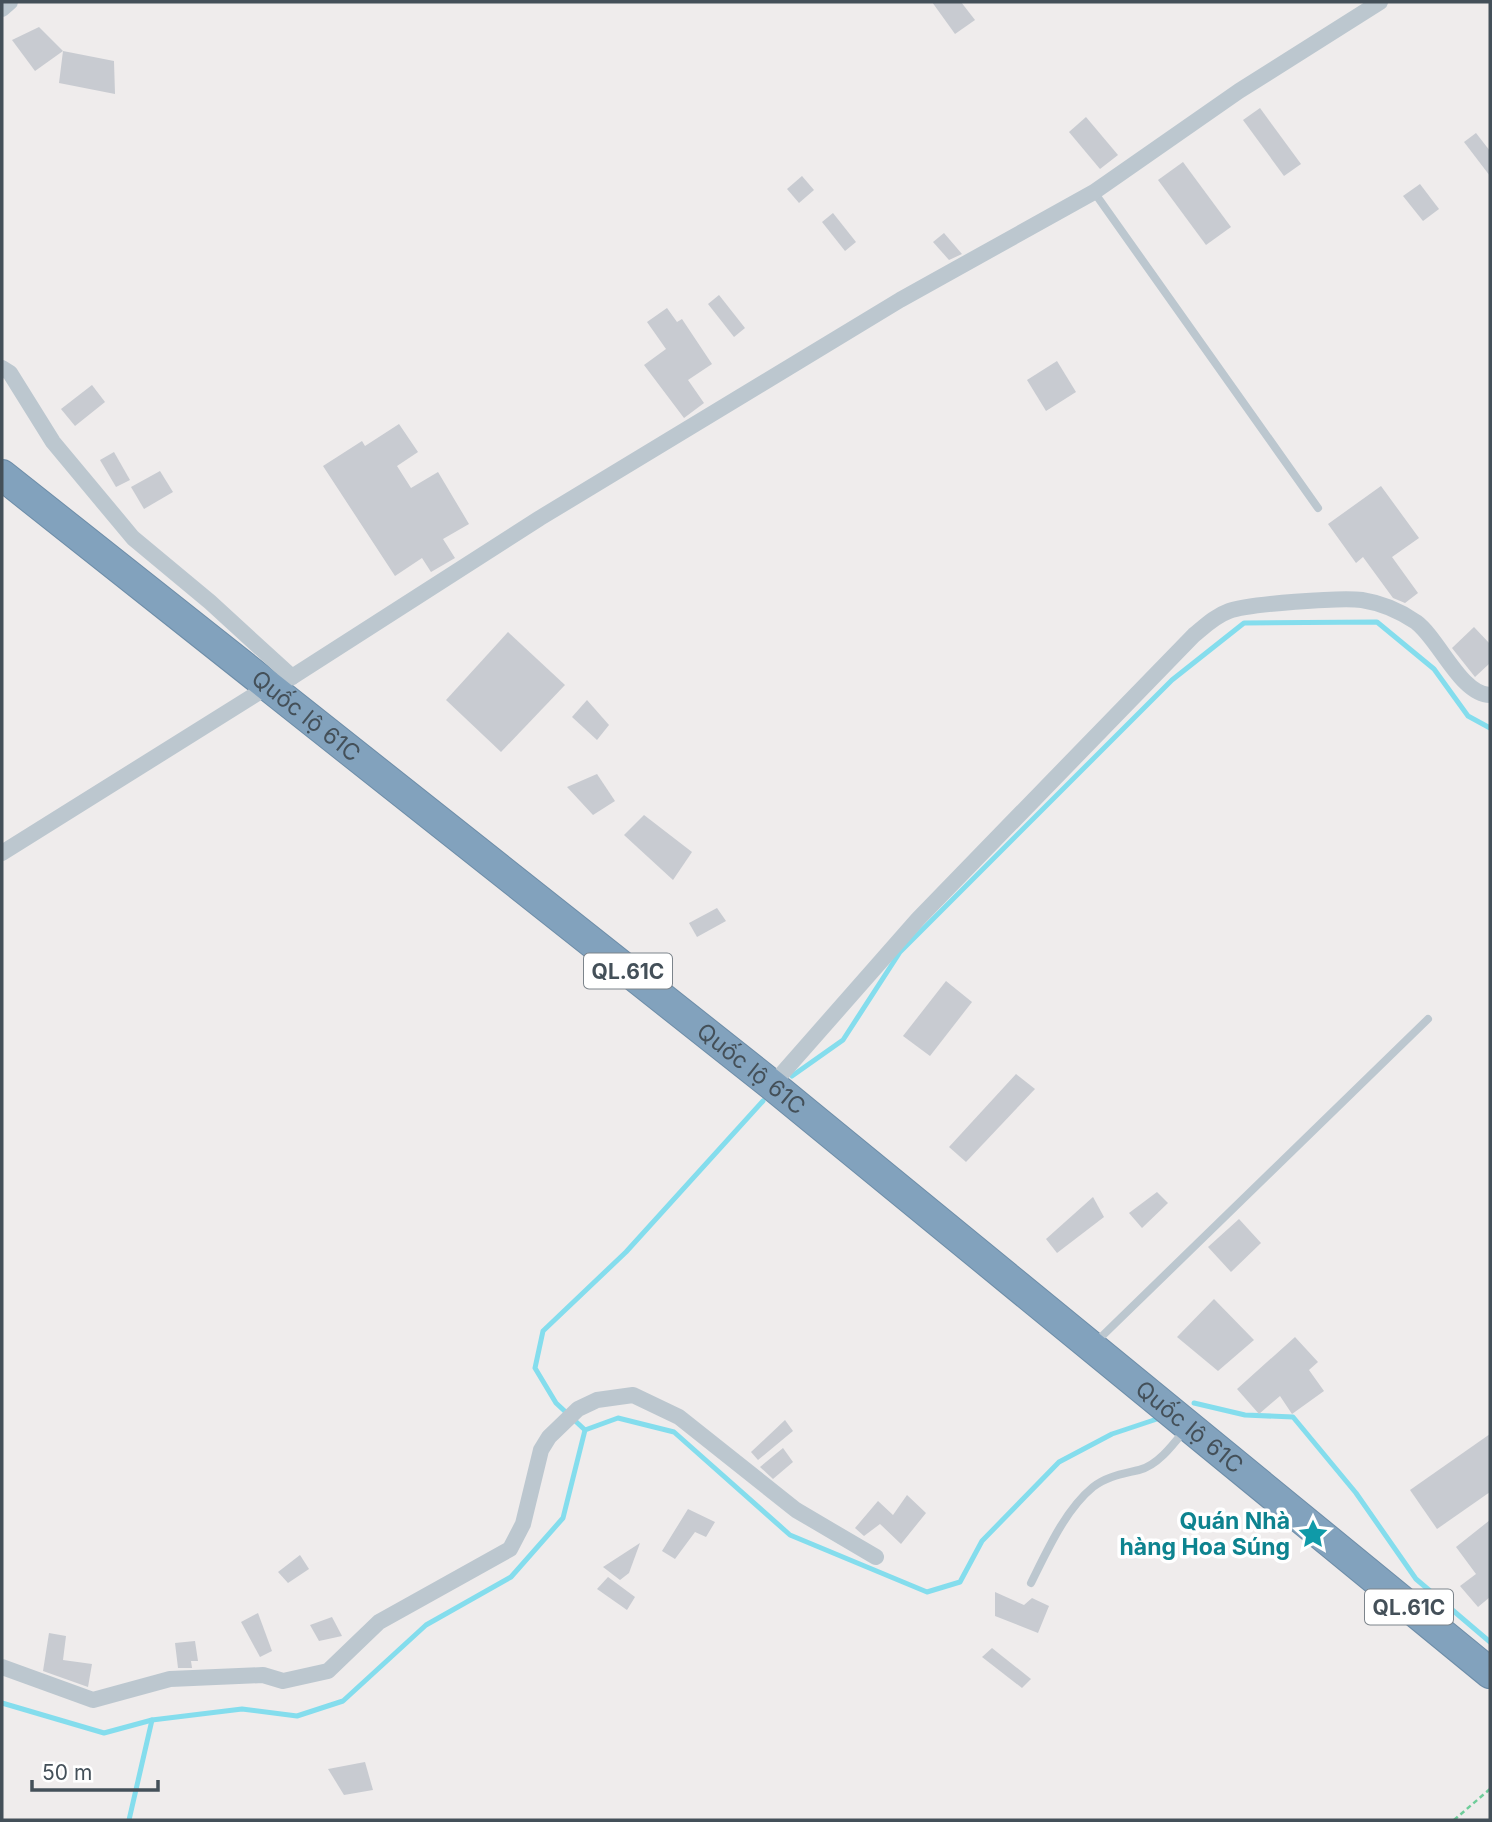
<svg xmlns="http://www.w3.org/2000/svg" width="1492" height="1822" viewBox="0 0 1492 1822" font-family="Inter,sans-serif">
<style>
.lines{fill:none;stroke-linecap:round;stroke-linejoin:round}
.stream{stroke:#84dded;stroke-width:5}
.building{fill:#c8cbd1}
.highway-casing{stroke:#6d8da8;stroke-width:32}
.path{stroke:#6fcd9a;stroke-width:2.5;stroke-dasharray:5 3.5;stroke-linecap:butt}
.lane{stroke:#bcc7cf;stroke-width:8}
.street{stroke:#bcc7cf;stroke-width:16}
.highway{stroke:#82a2bd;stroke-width:30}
.labels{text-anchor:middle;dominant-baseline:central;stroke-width:7;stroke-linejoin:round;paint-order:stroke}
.shield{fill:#fff;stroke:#7c848b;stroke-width:2}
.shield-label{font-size:21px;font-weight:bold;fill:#445059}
.street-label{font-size:23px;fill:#445059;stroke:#fff}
.culture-label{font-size:23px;font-weight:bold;fill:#0d838f;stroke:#fff;text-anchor:end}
</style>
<rect width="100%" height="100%" fill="#efecec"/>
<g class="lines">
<g class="stream">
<path d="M792,1076L843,1040L900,952L1172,680L1244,623L1377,622L1434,669L1468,716L1490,728"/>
<path d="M1194,1403L1245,1415L1293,1417L1356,1493L1416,1579L1490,1642"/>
<path d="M585,1430L556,1403L535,1368L543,1331L626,1252L763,1101"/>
<path d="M2,1703L104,1733L152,1720L242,1709L297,1716L343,1701L426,1625L511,1577L563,1518L585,1430L618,1418L674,1432L790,1535L927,1592L960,1582L982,1541L1059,1462L1112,1434L1160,1418"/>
<path d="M129,1820L152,1720"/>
</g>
</g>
<g class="building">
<path d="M932,2H961L975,20L955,34Z"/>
<path d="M39,27L63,51L35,71L12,40Z"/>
<path d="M63,51L114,61L115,94L59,83Z"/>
<path d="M1260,108L1301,164L1284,176L1243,120Z"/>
<path d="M1086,117L1118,155L1100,169L1069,132Z"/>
<path d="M1476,133L1490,151V176L1464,142Z"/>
<path d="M1183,162L1231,227L1206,245L1158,180Z"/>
<path d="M802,176L814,190L799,203L787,189Z"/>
<path d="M1420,184L1439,209L1423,221L1403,196Z"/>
<path d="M833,213L856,242L845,251L822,222Z"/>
<path d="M944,233L962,254L949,260L933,242Z"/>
<path d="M719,295L745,328L734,337L708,304Z"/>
<path d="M667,308L677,322L682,319L712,364L688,380L704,403L684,418L644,365L666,349L647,322Z"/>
<path d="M1057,361L1076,392L1046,411L1027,380Z"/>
<path d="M92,385L105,402L75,426L61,409Z"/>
<path d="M399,424L418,452L397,466L411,488L438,472L469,524L443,539L455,558L431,572L422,558L395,576L323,466L362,441L365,446Z"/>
<path d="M114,452L130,480L116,487L100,460Z"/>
<path d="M160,471L173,492L144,509L131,487Z"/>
<path d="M1381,486L1419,538L1392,557L1418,593L1405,603L1393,598L1363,557L1356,563L1328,524Z"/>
<path d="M1474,627L1490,644V663L1475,677L1452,648Z"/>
<path d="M508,632L565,685L501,752L446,700Z"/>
<path d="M587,700L609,725L597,740L572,717Z"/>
<path d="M597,774L615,801L593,815L567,787Z"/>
<path d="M644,815L692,852L673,880L624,835Z"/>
<path d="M717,908L726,921L697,937L689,923Z"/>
<path d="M946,981L972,1002L930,1056L903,1036Z"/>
<path d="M1016,1074L1035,1089L966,1162L949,1147Z"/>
<path d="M1157,1192L1168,1203L1142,1228L1129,1213Z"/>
<path d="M1093,1197L1104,1217L1057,1253L1046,1239Z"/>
<path d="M1239,1219L1261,1243L1231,1272L1208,1247Z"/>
<path d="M1214,1299L1254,1340L1218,1371L1177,1337Z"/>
<path d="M1295,1337L1318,1362L1309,1370L1324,1391L1292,1414L1280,1396L1259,1414L1237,1389Z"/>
<path d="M785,1420L793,1431L758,1460L751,1452Z"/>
<path d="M1490,1434V1492L1437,1529L1410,1490Z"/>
<path d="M783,1448L793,1462L773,1479L760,1467Z"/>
<path d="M907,1495L926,1513L901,1544L880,1524L864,1536L855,1528L878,1501L893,1515Z"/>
<path d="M688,1509L715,1522L706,1537L695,1532L675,1559L662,1551Z"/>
<path d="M1490,1520V1597L1478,1607L1460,1586L1476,1574L1456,1547Z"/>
<path d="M640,1543L629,1573L620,1580L603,1567Z"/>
<path d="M300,1555L309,1569L288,1583L278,1572Z"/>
<path d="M608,1577L635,1597L627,1610L597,1589Z"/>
<path d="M995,1592L1024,1605L1032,1598L1049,1606L1038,1633L995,1616Z"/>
<path d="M258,1613L272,1651L260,1657L241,1622Z"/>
<path d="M332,1617L342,1636L319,1641L310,1625Z"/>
<path d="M49,1633L66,1636L63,1660L92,1664L88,1687L43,1671Z"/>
<path d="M195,1641L198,1661H191L192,1668H178L175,1643Z"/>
<path d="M992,1648L1031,1679L1022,1688L982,1657Z"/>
<path d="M365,1762L373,1790L344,1795L328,1769Z"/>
</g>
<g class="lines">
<g class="highway-casing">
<g id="highway">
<path id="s1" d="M2,475L772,1085L1490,1673"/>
</g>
</g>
<path class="path" d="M1454,1820L1490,1789"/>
<g class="lane">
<path d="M1094,192L1318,508"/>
<path d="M1096,1342L1428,1019"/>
<path d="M1031,1583C1047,1551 1065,1510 1093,1487C1107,1476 1123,1474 1139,1470C1157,1466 1173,1445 1184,1431"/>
</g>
<g class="street">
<path d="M2,9L10,2"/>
<path d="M2,368L10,373L53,442L133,538L210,602L292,677"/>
<path d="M2,853L269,686L292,677L540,518L900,300L1094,192L1239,91L1380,2"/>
<path d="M772,1085L918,919L1194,635C1205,626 1215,616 1229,611C1248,604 1342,597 1362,600C1381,603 1400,611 1416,622C1439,639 1461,695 1490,695"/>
<path d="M2,1667L93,1700L170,1679L263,1675L283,1681L328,1671L379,1622L510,1549L523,1524L541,1450L549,1437L578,1409L597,1400L633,1395L679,1417L796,1510L876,1557"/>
</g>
<use href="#highway" class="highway"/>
</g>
<defs>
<g id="sight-bare" transform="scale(2.415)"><path d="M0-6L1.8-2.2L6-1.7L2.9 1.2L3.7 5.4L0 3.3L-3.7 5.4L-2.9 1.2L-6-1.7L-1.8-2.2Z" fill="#0f9aa8" stroke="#fff" stroke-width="2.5" paint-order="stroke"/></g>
</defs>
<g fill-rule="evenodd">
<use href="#sight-bare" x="1313" y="1534"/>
</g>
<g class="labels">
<g class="shield">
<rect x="584" y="953.5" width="88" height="35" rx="5"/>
<rect x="1365" y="1589.5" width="88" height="35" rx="5"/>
</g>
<g class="shield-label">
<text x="628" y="971">QL.61C</text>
<text x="1409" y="1607">QL.61C</text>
</g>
<g class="street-label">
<text stroke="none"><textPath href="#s1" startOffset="388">Quốc lộ 61C</textPath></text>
<text stroke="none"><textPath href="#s1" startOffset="956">Quốc lộ 61C</textPath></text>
<text stroke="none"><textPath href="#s1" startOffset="1522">Quốc lộ 61C</textPath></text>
</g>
<g class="culture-label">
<text x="1290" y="1521">Quán Nhà<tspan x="1290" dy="26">hàng Hoa Súng</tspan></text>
</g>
</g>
<rect width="1492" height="1822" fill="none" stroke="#445059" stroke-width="7"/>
<path d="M32 1780v10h126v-10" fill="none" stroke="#445059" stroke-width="3.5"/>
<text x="42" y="1780" font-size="21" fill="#445059" stroke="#ffffff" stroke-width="5" paint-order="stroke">50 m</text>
</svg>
